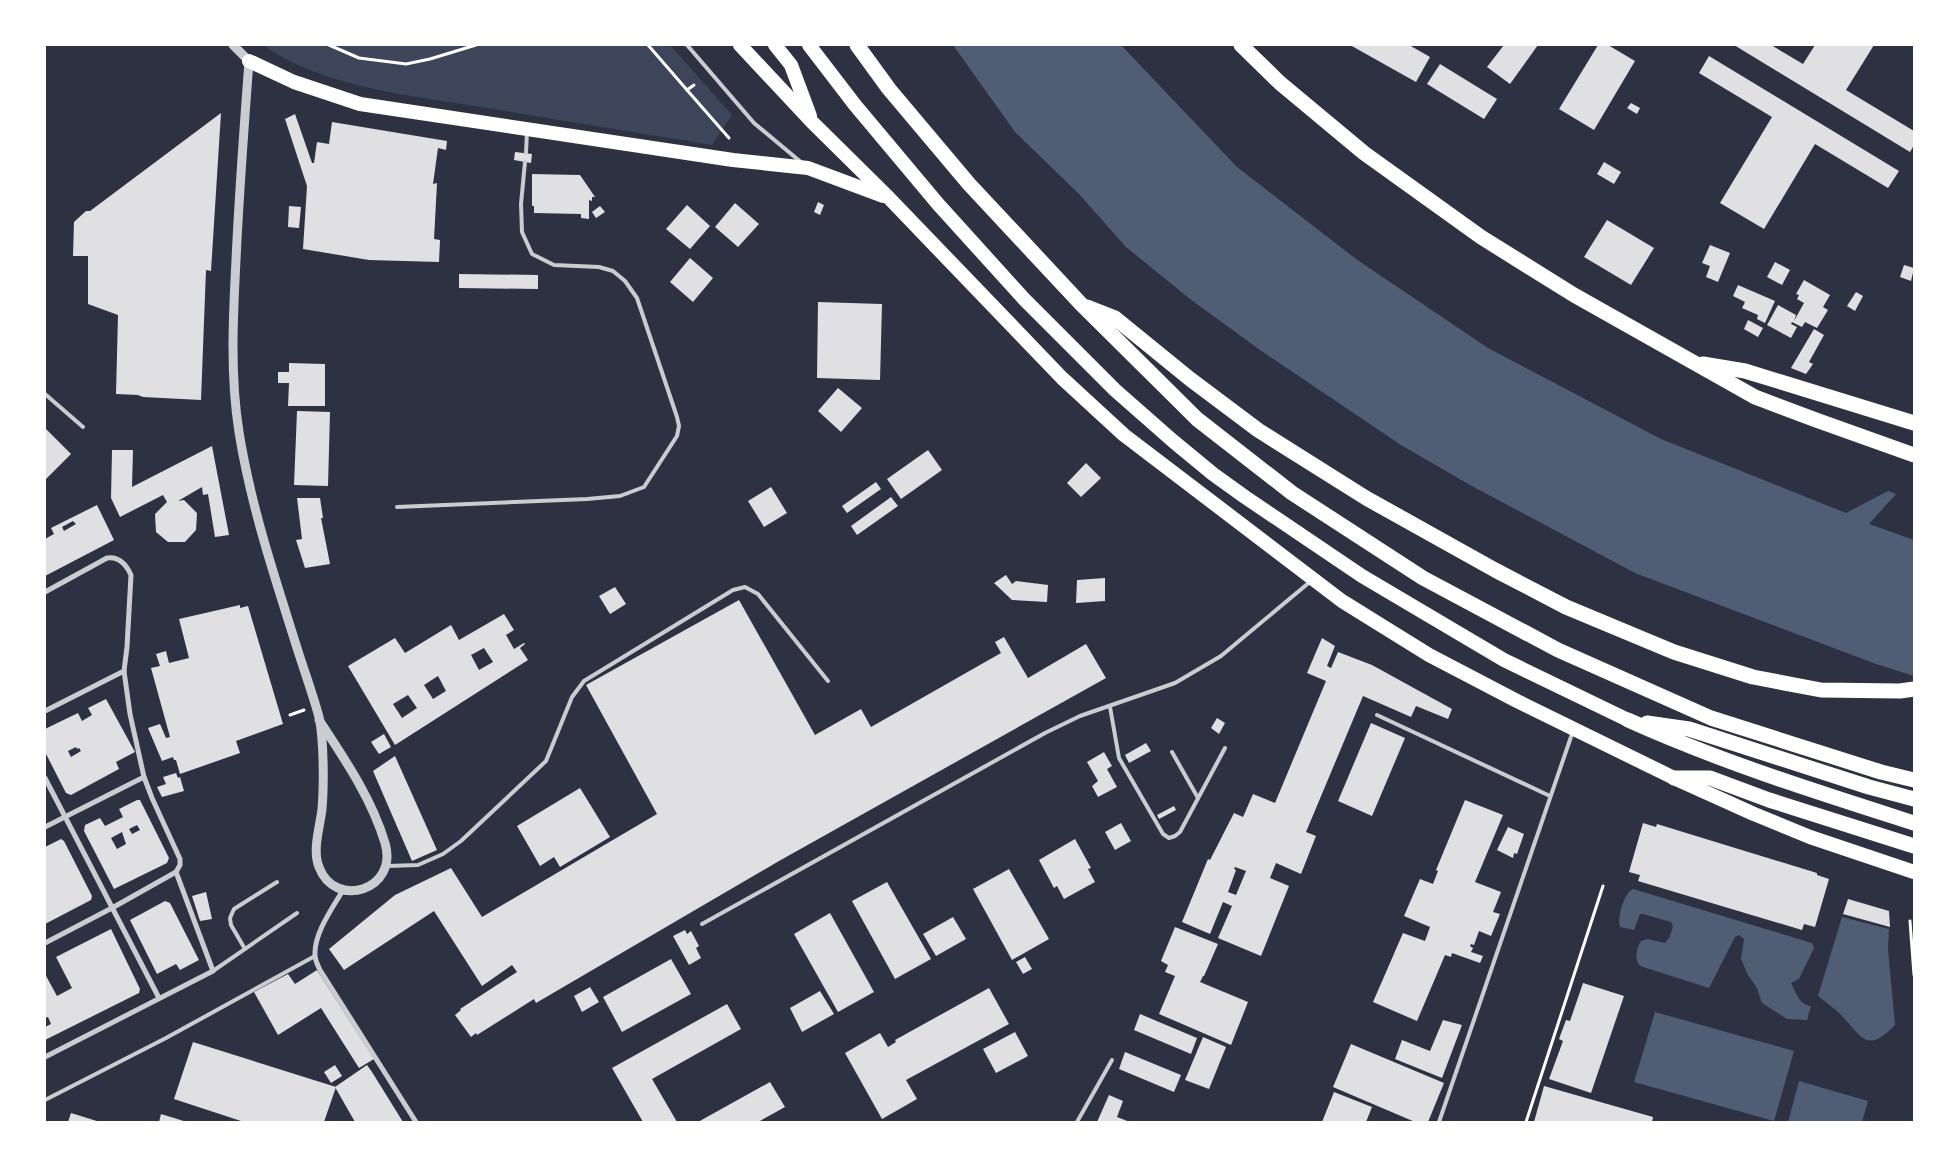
<svg xmlns="http://www.w3.org/2000/svg" width="1959" height="1167" viewBox="0 0 1959 1167" font-family="Merriweather,serif">
<style>
.green{fill:#3c4559}
.water{fill:#4f5d75}
.building{fill:#e0e0e3;fill-rule:evenodd}
.lines{fill:none;stroke-linecap:round;stroke-linejoin:round}
.path{stroke:#fff;stroke-width:3}
.service{stroke:#caccd0;stroke-width:4}
.minor{stroke:#caccd0;stroke-width:5}
.tertiary{stroke:#caccd0;stroke-width:9}
.trunk{stroke:#fff;stroke-width:14}
.motorway{stroke:#fff;stroke-width:15}
</style>
<rect width="100%" height="100%" fill="#2d3142"/>
<path class="green" d="M263,45H670L732,115L712,145C637,133 562,120 487,108C416,96 322,88 263,45Z"/>
<g class="water">
<path d="M953,45H1121L1237,167L1356,259L1488,348L1661,439L1846,513L1888,491L1896,494L1869,524L1914,540V676L1876,664L1635,573L1470,485L1401,445L1260,350L1190,299L1126,247L1079,194L1015,132Z"/>
<path d="M1633,889L1812,943L1814,948L1799,979L1791,983C1796,992 1799,1005 1811,1006L1807,1020L1787,1019L1762,1003L1757,988L1748,975L1741,959L1744,939L1739,935L1735,937L1709,988L1640,966C1634,959 1636,949 1641,941L1647,939L1665,943L1669,938L1673,927L1671,922L1643,914H1640L1634,930L1620,927C1617,918 1624,893 1633,889Z"/>
<path d="M1842,917L1889,929L1888,949L1895,1025C1868,1053 1863,1039 1843,1017C1836,1009 1826,1003 1818,996Z"/>
<path d="M1655,1012L1794,1051L1774,1121L1634,1082Z"/>
<path d="M1799,1081L1868,1101L1862,1122H1788Z"/>
</g>
<g class="building">
<path d="M1350,45H1409L1430,57L1416,82Z"/>
<path d="M1504,45H1538L1510,84L1487,67Z"/>
<path d="M1598,45H1608L1635,61L1594,130L1559,109Z"/>
<path d="M1734,45H1771L1803,64L1815,45H1874L1846,90L1914,131V145L1910,152Z"/>
<path d="M1709,56L1899,171L1888,188L1815,144L1764,229L1720,203L1772,117L1699,73Z"/>
<path d="M1440,64L1497,99L1484,119L1427,84Z"/>
<path d="M1631,103L1640,108L1637,114L1627,108Z"/>
<path d="M221,113L211,271L206,270L201,400L143,397L138,395L116,394L118,315L88,304V256H73L74,222L86,211H90Z"/>
<path d="M295,114L312,163H314L317,142L329,144L332,122L447,141L446,150L438,148L433,184L437,183L434,239L440,240L439,262L369,260L303,249L307,186L285,119Z"/>
<path d="M515,152L532,154L531,163L514,160Z"/>
<path d="M1604,162L1621,172L1614,184L1597,174Z"/>
<path d="M532,174L580,175L595,197H592V201L589,200V219L581,218V214L534,213V206H532Z"/>
<path d="M818,202L824,205L820,215L814,212Z"/>
<path d="M735,203L759,224L738,247L715,227Z"/>
<path d="M687,205L710,226L690,249L666,229Z"/>
<path d="M289,206L301,207L299,228L288,227Z"/>
<path d="M600,206L605,212L596,218L592,212Z"/>
<path d="M1607,220L1654,248L1631,285L1584,257Z"/>
<path d="M1710,245L1730,253L1718,282L1706,277L1710,266L1702,263Z"/>
<path d="M690,258L713,278L693,302L670,282Z"/>
<path d="M1775,262L1790,270L1782,285L1767,277Z"/>
<path d="M1904,265L1914,268L1911,281L1900,277Z"/>
<path d="M459,274L538,275V289L459,288Z"/>
<path d="M1804,280L1830,295L1823,307L1828,310L1817,328L1805,322L1802,327L1792,322L1791,324L1797,327L1791,338L1767,325L1778,305L1796,315L1794,321L1804,303L1797,299L1799,295L1796,294Z"/>
<path d="M1738,285L1775,301L1765,323L1757,319L1758,315L1742,308L1745,302L1733,296Z"/>
<path d="M1856,292L1863,296L1855,311L1847,306Z"/>
<path d="M818,302L882,304L880,380L817,378Z"/>
<path d="M1748,320L1763,328L1758,337L1744,329Z"/>
<path d="M1814,329L1824,335L1809,362L1813,364L1806,374L1791,368Z"/>
<path d="M289,363L325,364V406H288L289,383H278V372H289Z"/>
<path d="M838,388L862,408L841,432L818,411Z"/>
<path d="M297,411L330,412L328,486L294,485Z"/>
<path d="M45,428L71,454L45,480Z"/>
<path d="M212,446L229,535L215,537L208,494L203,495L202,487L178,501L184,500L197,513L196,530L185,542H168L156,532L155,514L167,502L163,495L120,517L111,498L112,450H133L132,487Z"/>
<path d="M928,450L942,470L901,499L887,479Z"/>
<path d="M1086,463L1101,478L1081,497L1067,483Z"/>
<path d="M876,482L881,489L847,513L842,506Z"/>
<path d="M771,487L787,513L764,527L748,501Z"/>
<path d="M891,497L898,506L857,535L851,526Z"/>
<path d="M297,498H320L323,518H321L330,564L305,568L296,540L302,539Z"/>
<path d="M97,505L114,540L45,576V539L54,534L51,528ZM73,521L76,524L64,531L62,527Z"/>
<path d="M1006,575L1012,584L1016,581L1048,585L1047,602L1012,600L994,583Z"/>
<path d="M1105,578V601L1076,603L1077,580Z"/>
<path d="M615,587L626,604L610,614L599,596Z"/>
<path d="M739,600L815,735L861,709L871,727L1001,653L995,642L1004,637L1028,678L1086,644L1106,678L779,861L536,1003L534,999L477,1035L476,1033L471,1037L455,1015L461,1010L460,1009L517,972L512,965L482,986L434,911L344,970L329,949L395,895L451,868L482,917L657,814L586,685Z"/>
<path d="M240,605V608L248,606L283,724L236,741L240,753L180,774L176,760H174L173,757L162,761L148,728L160,724L166,738L170,737L151,668L160,666L156,654L166,651L169,663L189,658L179,619Z"/>
<path d="M504,614L514,630L506,635L514,649L524,643L525,644L520,648L528,660L395,745L348,666L395,638L405,653L451,625L459,640ZM484,648L493,662L479,670L471,655ZM438,676L446,691L433,699L424,685ZM408,695L417,708L402,718L393,704Z"/>
<path d="M1322,638L1335,646L1327,666L1331,668L1338,652L1372,665L1452,709L1448,719L1416,706L1411,717L1363,696L1306,832L1316,836L1301,874L1276,863L1270,878L1289,886L1261,956L1218,938L1232,906L1223,902L1210,934L1182,922L1208,859L1210,860L1234,813L1243,817L1253,794L1275,803L1326,681L1307,673ZM1235,867L1246,871L1236,895L1228,892L1236,870L1234,869Z"/>
<path d="M106,699L135,752L116,762L119,769L71,795L66,793L45,752V729L78,713L82,721L92,715L88,708ZM76,747L77,749L79,748L81,751L71,757L68,751Z"/>
<path d="M1217,718L1225,723L1219,734L1211,728Z"/>
<path d="M1371,723L1405,738L1372,816L1338,801Z"/>
<path d="M384,734L391,747L379,754L371,742Z"/>
<path d="M1146,743L1151,751L1129,763L1125,755Z"/>
<path d="M1104,752L1112,766L1107,769L1117,787L1098,797L1092,786L1098,781L1087,762Z"/>
<path d="M395,756L437,850L412,861L373,771Z"/>
<path d="M176,773L178,778L180,777L184,791L162,797L157,787L166,784L163,777Z"/>
<path d="M580,788L610,837L560,867L554,857L540,866L517,826Z"/>
<path d="M137,800H140L169,858L167,863L114,889L84,831L85,825L100,818L105,826L123,817L119,809ZM137,825L140,830L132,834L129,829ZM122,832L126,844L117,849L111,838Z"/>
<path d="M1465,800L1503,815L1475,882L1501,892L1493,912L1500,914L1491,936L1479,931L1474,945L1471,944L1470,946L1473,948L1471,952L1483,956L1480,963L1452,953L1451,957L1445,955L1417,1021L1373,1002L1403,933L1425,941L1430,927L1404,916L1420,879L1433,884L1438,871L1436,870Z"/>
<path d="M1174,806L1176,810L1159,819L1157,815Z"/>
<path d="M1121,823L1131,841L1115,850L1105,832Z"/>
<path d="M1643,823L1656,827L1657,824L1817,873V875L1829,879L1815,927L1804,924L1802,930L1638,881L1640,875L1629,872Z"/>
<path d="M1508,827L1524,834L1517,854L1514,853L1513,858L1497,850Z"/>
<path d="M61,839L64,841L92,896L91,900L45,924V847Z"/>
<path d="M1075,839L1091,868L1088,869L1095,882L1064,899L1057,886L1054,888L1039,860Z"/>
<path d="M1009,869L1049,939L1012,960L973,889Z"/>
<path d="M887,882L931,959L895,979L852,901Z"/>
<path d="M206,892L212,919L200,921L192,896Z"/>
<path d="M1848,899L1889,911L1890,927L1843,914Z"/>
<path d="M165,901L170,903L199,960L180,970L176,964L157,974L130,920Z"/>
<path d="M830,913L874,992L838,1012L794,934Z"/>
<path d="M953,917L966,939L936,956L923,934Z"/>
<path d="M1175,927L1218,944L1204,976H1203L1200,982L1248,1002L1231,1045L1159,1014L1175,976L1165,972L1168,965L1161,961Z"/>
<path d="M111,929L140,989L139,993L45,1040V1027L51,1024L48,1017L45,1018V974L57,996L72,988L56,957Z"/>
<path d="M685,930L687,934L691,931L699,946L696,948L701,958L689,965L673,936Z"/>
<path d="M1025,957L1032,969L1023,974L1016,962Z"/>
<path d="M671,959L691,994L622,1032L603,997Z"/>
<path d="M317,970L374,1059L359,1068L321,1008L278,1035L254,992L288,974L295,984Z"/>
<path d="M1583,983L1624,996L1591,1093L1549,1079L1563,1041L1559,1039L1566,1020L1570,1021Z"/>
<path d="M590,987L599,1002L582,1012L574,996Z"/>
<path d="M989,988L1009,1024L906,1080L917,1099L882,1119L845,1053L880,1033L888,1047L896,1042L895,1040Z"/>
<path d="M820,991L834,1014L802,1032L790,1008Z"/>
<path d="M727,1004L741,1029L652,1079L677,1122H643L612,1068Z"/>
<path d="M1140,1014L1197,1038L1191,1054L1134,1030Z"/>
<path d="M1443,1020L1462,1025L1442,1078L1395,1059L1402,1040L1430,1051Z"/>
<path d="M1015,1032L1028,1056L996,1073L983,1049Z"/>
<path d="M1203,1037L1226,1047L1209,1089L1185,1080Z"/>
<path d="M193,1042L336,1087L324,1122H244L174,1099Z"/>
<path d="M1351,1044L1444,1083L1428,1122H1415L1333,1087Z"/>
<path d="M1125,1052L1181,1075L1174,1092L1119,1069Z"/>
<path d="M335,1065L342,1076L331,1083L324,1072Z"/>
<path d="M367,1065L372,1072L403,1122H355L335,1087Z"/>
<path d="M770,1082L785,1107L758,1122H698Z"/>
<path d="M1544,1086L1653,1117L1652,1122H1534Z"/>
<path d="M1334,1092L1372,1107L1366,1122H1322Z"/>
<path d="M1109,1095L1123,1101L1117,1117L1130,1122H1097Z"/>
<path d="M71,1113L100,1122H68Z"/>
<path d="M161,1114L187,1122H159Z"/>
</g>
<g class="lines">
<g class="path">
<path d="M329,45L359,58L406,64L430,59L476,45"/>
<path d="M648,45L687,90L694,85"/>
<path d="M687,90L729,138"/>
<path d="M290,715L304,710"/>
<path d="M1910,921L1914,975"/>
<path d="M1526,1122L1603,886"/>
</g>
<g class="service">
<path d="M687,45L754,123L802,163"/>
<path d="M526,153L527,131"/>
<path d="M45,394L83,427"/>
<path d="M397,507L587,499L620,496L644,487L677,436L679,426L677,417L637,298L625,281L613,271L599,267L554,265L532,254L522,232L521,204L525,162"/>
<path d="M1110,707L1119,758L1163,834L1169,838L1175,836L1180,832L1225,748"/>
<path d="M1377,715L1550,796"/>
<path d="M1172,752L1198,798"/>
<path d="M387,866L418,865L443,854L461,841L546,761L572,697L584,681L733,590L745,587L758,594L828,681"/>
<path d="M702,924L1045,733L1080,716L1175,683L1221,656L1311,581"/>
<path d="M245,949L231,925L230,918L234,909L277,882"/>
<path d="M213,971L297,913"/>
<path d="M45,1100L166,1038L315,956"/>
<path d="M1077,1122L1112,1060"/>
<path d="M1439,1122L1573,731"/>
</g>
<g class="minor">
<path d="M45,592L107,558C119,556 126,564 131,575L127,647L124,671L130,714L144,777L152,798L180,859V865L176,872L213,971L45,1057"/>
<path d="M45,711L124,671"/>
<path d="M45,778L159,998"/>
<path d="M45,827L144,777"/>
<path d="M343,890C332,909 314,933 315,955C315,960 318,966 320,970L416,1122"/>
<path d="M45,943L112,908L176,872"/>
</g>
<path class="tertiary" d="M233,45L249,61C244,128 239,194 236,260C233,317 230,376 239,432C251,507 275,578 298,651C305,673 313,695 319,717C324,740 324,785 322,809C320,827 312,850 319,867C335,910 399,890 385,843C372,799 344,758 319,720"/>
<g class="trunk">
<path d="M740,45L812,122L889,198L1062,378L1124,435L1342,601L1429,655L1517,701L1674,778L1754,814L1810,837L1914,872"/>
<path d="M775,45L791,65L810,116"/>
<path d="M809,45L855,105L938,204L1024,299L1115,390L1173,441L1213,474L1245,497L1362,576L1504,660L1628,720"/>
<path d="M249,61L294,82L360,104L733,160L808,168L883,196"/>
</g>
<g class="motorway">
<path d="M857,45L889,89L969,184L1081,304L1197,419L1292,493L1423,578L1558,650L1711,718L1881,772L1914,780"/>
<path d="M1241,45L1280,83L1364,153L1481,237L1574,295L1755,397L1816,420L1914,455"/>
<path d="M1087,307L1115,318L1190,379L1258,430L1366,498L1495,570L1566,607L1674,652L1753,677L1821,690L1900,691L1914,689"/>
<path d="M1703,364L1745,371L1914,423"/>
<path d="M1628,720C1721,762 1817,792 1914,823"/>
<path d="M1647,723L1689,729L1869,787L1914,799"/>
<path d="M1674,778H1710L1769,800L1914,846"/>
</g>
</g>
<rect width="1959" height="1167" fill="none" stroke="#ffffff" stroke-width="92"/>
</svg>
